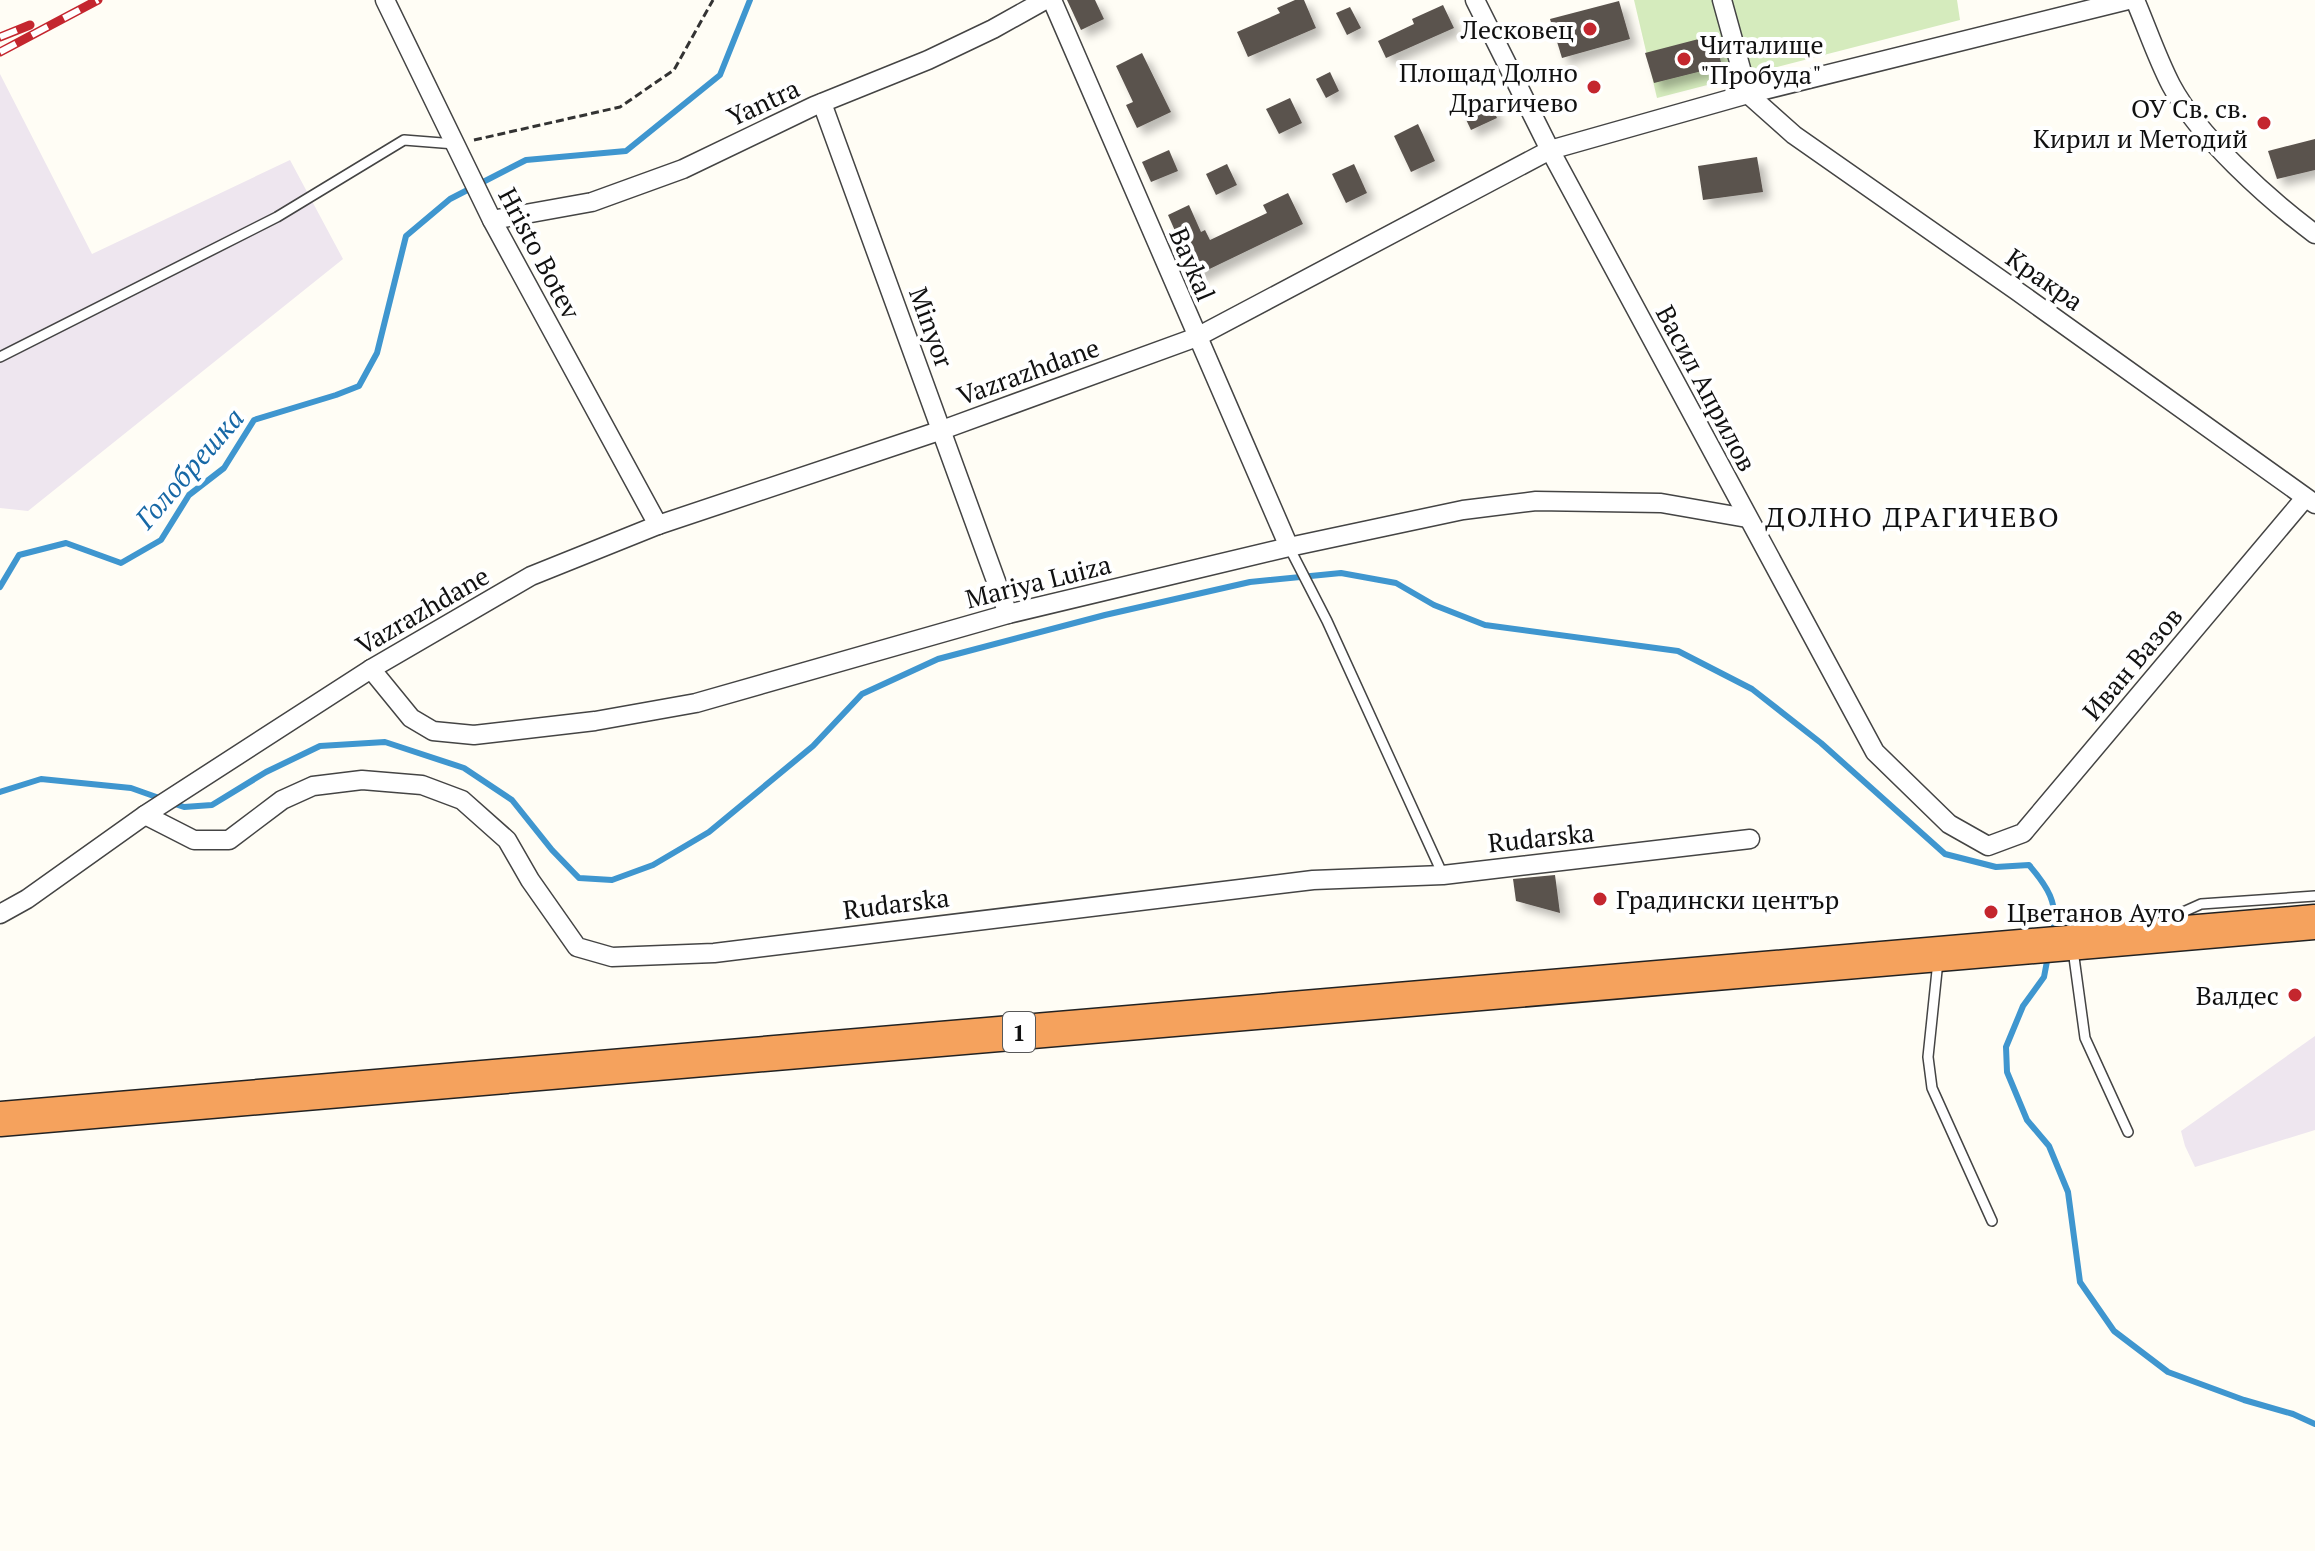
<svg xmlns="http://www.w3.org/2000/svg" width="2315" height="1551" viewBox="0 0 2315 1551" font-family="'PT Serif',serif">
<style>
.industrial{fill:#eee6ef}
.green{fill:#d5ebbd}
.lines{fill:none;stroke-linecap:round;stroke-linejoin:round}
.stream{stroke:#3f96cf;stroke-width:6}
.building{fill:#5a524d;filter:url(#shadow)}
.lane-casing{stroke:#444;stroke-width:12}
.street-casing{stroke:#444;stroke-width:21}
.highway-casing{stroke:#222;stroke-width:37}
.path{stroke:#333;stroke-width:3;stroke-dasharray:8 4;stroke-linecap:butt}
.lane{stroke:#fff;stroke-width:9}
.street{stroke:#fff;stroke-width:18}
.highway{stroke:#f5a25d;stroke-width:34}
.rail-casing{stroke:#c4262e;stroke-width:9}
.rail{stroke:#fff;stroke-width:6;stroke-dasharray:18;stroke-linecap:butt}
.poi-dot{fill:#c4262e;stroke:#fff;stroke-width:3}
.labels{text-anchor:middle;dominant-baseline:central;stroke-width:8;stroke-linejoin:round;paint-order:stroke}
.shield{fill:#fff;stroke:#585858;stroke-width:2}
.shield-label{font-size:24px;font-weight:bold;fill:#111}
.poi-label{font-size:26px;fill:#111;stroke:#fff;text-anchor:end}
.street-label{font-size:26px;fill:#111;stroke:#fff}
.water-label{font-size:28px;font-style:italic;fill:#1768a6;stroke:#fff}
.neighbourhood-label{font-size:28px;letter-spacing:2px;fill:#111;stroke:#fff}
</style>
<defs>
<filter id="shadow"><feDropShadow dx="7" dy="7" stdDeviation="4" flood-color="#0004"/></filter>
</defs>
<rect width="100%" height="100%" fill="#fffdf5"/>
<g class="industrial">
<path d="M0,74L92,254L290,160L343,259L28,511L0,508Z"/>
<path d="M2315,1036V1130L2195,1167L2185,1146L2181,1131Z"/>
</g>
<path class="green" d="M1634,0H1957L1960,20L1657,98Z"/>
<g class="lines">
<g class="stream">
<path d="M0,587L19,555L66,543L121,563L161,540L189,495L224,468L254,420L336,395L359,386L377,353L406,236L450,199L526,160L626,151L720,75L750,0"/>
<path d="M0,792L41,779L131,788L162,799"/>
<path d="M172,803L184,807L212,805L266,772L320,746L385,742L464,768L512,800L552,850L579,878L612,880L653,865L709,832L813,746L862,694L938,659L1105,615L1250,582L1341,573L1396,583L1434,605L1485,625L1678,651L1752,689L1821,743L1945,854L1996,867L2029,865C2047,886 2059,903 2053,933"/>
<path d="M2048,956L2044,977L2023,1006L2006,1047L2007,1072L2027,1120L2049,1146L2068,1192L2080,1282L2114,1331L2168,1372L2244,1400L2293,1414L2315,1424"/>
</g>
</g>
<g class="building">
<path d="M1067,0H1095L1104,19L1081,30Z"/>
<path d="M1295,0H1304L1316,28L1248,57L1237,32L1280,13L1277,8Z"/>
<path d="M1619,1L1630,39L1562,58L1550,19Z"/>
<path d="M1443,5L1454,28L1386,58L1378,41L1414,24L1412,19Z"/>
<path d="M1350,7L1361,28L1347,35L1336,13Z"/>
<path d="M1714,35L1722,66L1654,83L1645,53Z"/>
<path d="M1142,53L1171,112L1137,128L1126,105L1133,102L1116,66Z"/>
<path d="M1330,72L1339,91L1326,98L1316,79Z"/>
<path d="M1487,97L1497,118L1471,130L1461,109Z"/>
<path d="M1290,98L1302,123L1279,134L1266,109Z"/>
<path d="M1418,124L1435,161L1411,172L1394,136Z"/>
<path d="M2315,139V170L2277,179L2268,151Z"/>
<path d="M1169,150L1178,171L1151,182L1142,162Z"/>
<path d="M1757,157L1763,192L1703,200L1698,166Z"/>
<path d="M1227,164L1237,185L1216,195L1206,174Z"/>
<path d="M1354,164L1367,193L1346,203L1332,174Z"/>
<path d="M1288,193L1303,224L1195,276L1168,215L1189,205L1201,232L1205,230L1210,240L1267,213L1263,205Z"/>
<path d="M1555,875L1560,913L1516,901L1513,879Z"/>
</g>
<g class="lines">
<g class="lane-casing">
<g id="lane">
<path d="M0,357L277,217L404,140L455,144"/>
<path d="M1289,547L1327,621L1443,875"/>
<path d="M2163,921L2201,904L2315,896"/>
<path d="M2073,950L2085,1038L2128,1132"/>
<path d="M1938,961L1928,1057L1932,1088L1992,1221"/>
</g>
</g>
<g class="street-casing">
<g id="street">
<path d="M385,0L492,220L658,525"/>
<path d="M1052,0L1289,547"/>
<path d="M1475,0L1550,150L1875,752L1949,824L1988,846L2023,833L2305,498"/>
<path d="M1722,0L1748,94"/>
<path d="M2135,0C2147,28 2157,58 2171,85C2198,136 2268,199 2315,234"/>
<path d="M1748,94L1794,135L2017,291L2315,504"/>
<path d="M822,103L1008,614"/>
<path d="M492,220L592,202L683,169L814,106L928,60L993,29L1045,0"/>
<path d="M371,669L411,718L433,731L474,735L595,721L696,703L1008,614L1289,547L1463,510L1536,501L1661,503L1747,518"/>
<path d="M145,815L194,840H229L282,800L313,786L362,780L422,785L462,800L507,840L530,880L577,947L612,957L714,953L1313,880L1443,875L1750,839"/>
<path d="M0,914L27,899L145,815L371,669L531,576L658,525L942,430L1197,337L1550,150L1748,94L2128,0"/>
</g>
</g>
<g class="highway-casing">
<path id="highway" d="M0,1119L2315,922"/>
</g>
<path class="path" d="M474,140L620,107L674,70L713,0"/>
<use href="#lane" class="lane"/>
<use href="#street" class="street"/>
<use href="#highway" class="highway"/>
<g class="rail-casing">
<g id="rail">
<path d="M0,37L30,25"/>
<path d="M0,52L98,0"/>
</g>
</g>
<use href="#rail" class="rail"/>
</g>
<g class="poi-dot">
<circle cx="1590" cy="29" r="8"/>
<circle cx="1684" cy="59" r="8"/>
<circle cx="1594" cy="87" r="8"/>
<circle cx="2264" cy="123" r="8"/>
<circle cx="1600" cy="899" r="8"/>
<circle cx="1991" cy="912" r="8"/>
<circle cx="2295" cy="995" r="8"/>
</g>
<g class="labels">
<rect class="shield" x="1003" y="1012" width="32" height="40" rx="6"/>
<g class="shield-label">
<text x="1019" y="1032">1</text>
</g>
<g class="poi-label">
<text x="1574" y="29">Лесковец</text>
<text x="1700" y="44" text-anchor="start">Читалище<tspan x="1700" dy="30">"Пробуда"</tspan></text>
<text x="1578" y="72">Площад Долно<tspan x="1578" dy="30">Драгичево</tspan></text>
<text x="2248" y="108">ОУ Св. св.<tspan x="2248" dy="30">Кирил и Методий</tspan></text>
<text x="1616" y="899" text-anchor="start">Градински център</text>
<text x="2007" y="912" text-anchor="start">Цветанов Ауто</text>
<text x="2279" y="995">Валдес</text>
</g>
<g class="street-label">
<text transform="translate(763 102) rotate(-25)">Yantra</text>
<text transform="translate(540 253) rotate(62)">Hristo Botev</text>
<text transform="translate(1193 264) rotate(67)">Baykal</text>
<text transform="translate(2045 279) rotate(35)">Кракра</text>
<text transform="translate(932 327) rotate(70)">Minyor</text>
<text transform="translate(1028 371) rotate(-20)">Vazrazhdane</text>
<text transform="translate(1707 388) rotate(62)">Васил Априлов</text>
<text transform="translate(1038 581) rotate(-14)">Mariya Luiza</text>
<text transform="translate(422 610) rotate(-30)">Vazrazhdane</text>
<text transform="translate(2132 663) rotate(-50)">Иван Вазов</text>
<text transform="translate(1541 837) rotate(-6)">Rudarska</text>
<text transform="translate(896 903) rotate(-7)">Rudarska</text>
</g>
<g class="water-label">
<text transform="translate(189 468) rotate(-49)">Голобрешка</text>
</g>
<g class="neighbourhood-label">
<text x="1913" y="516">ДОЛНО ДРАГИЧЕВО</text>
</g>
</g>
</svg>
